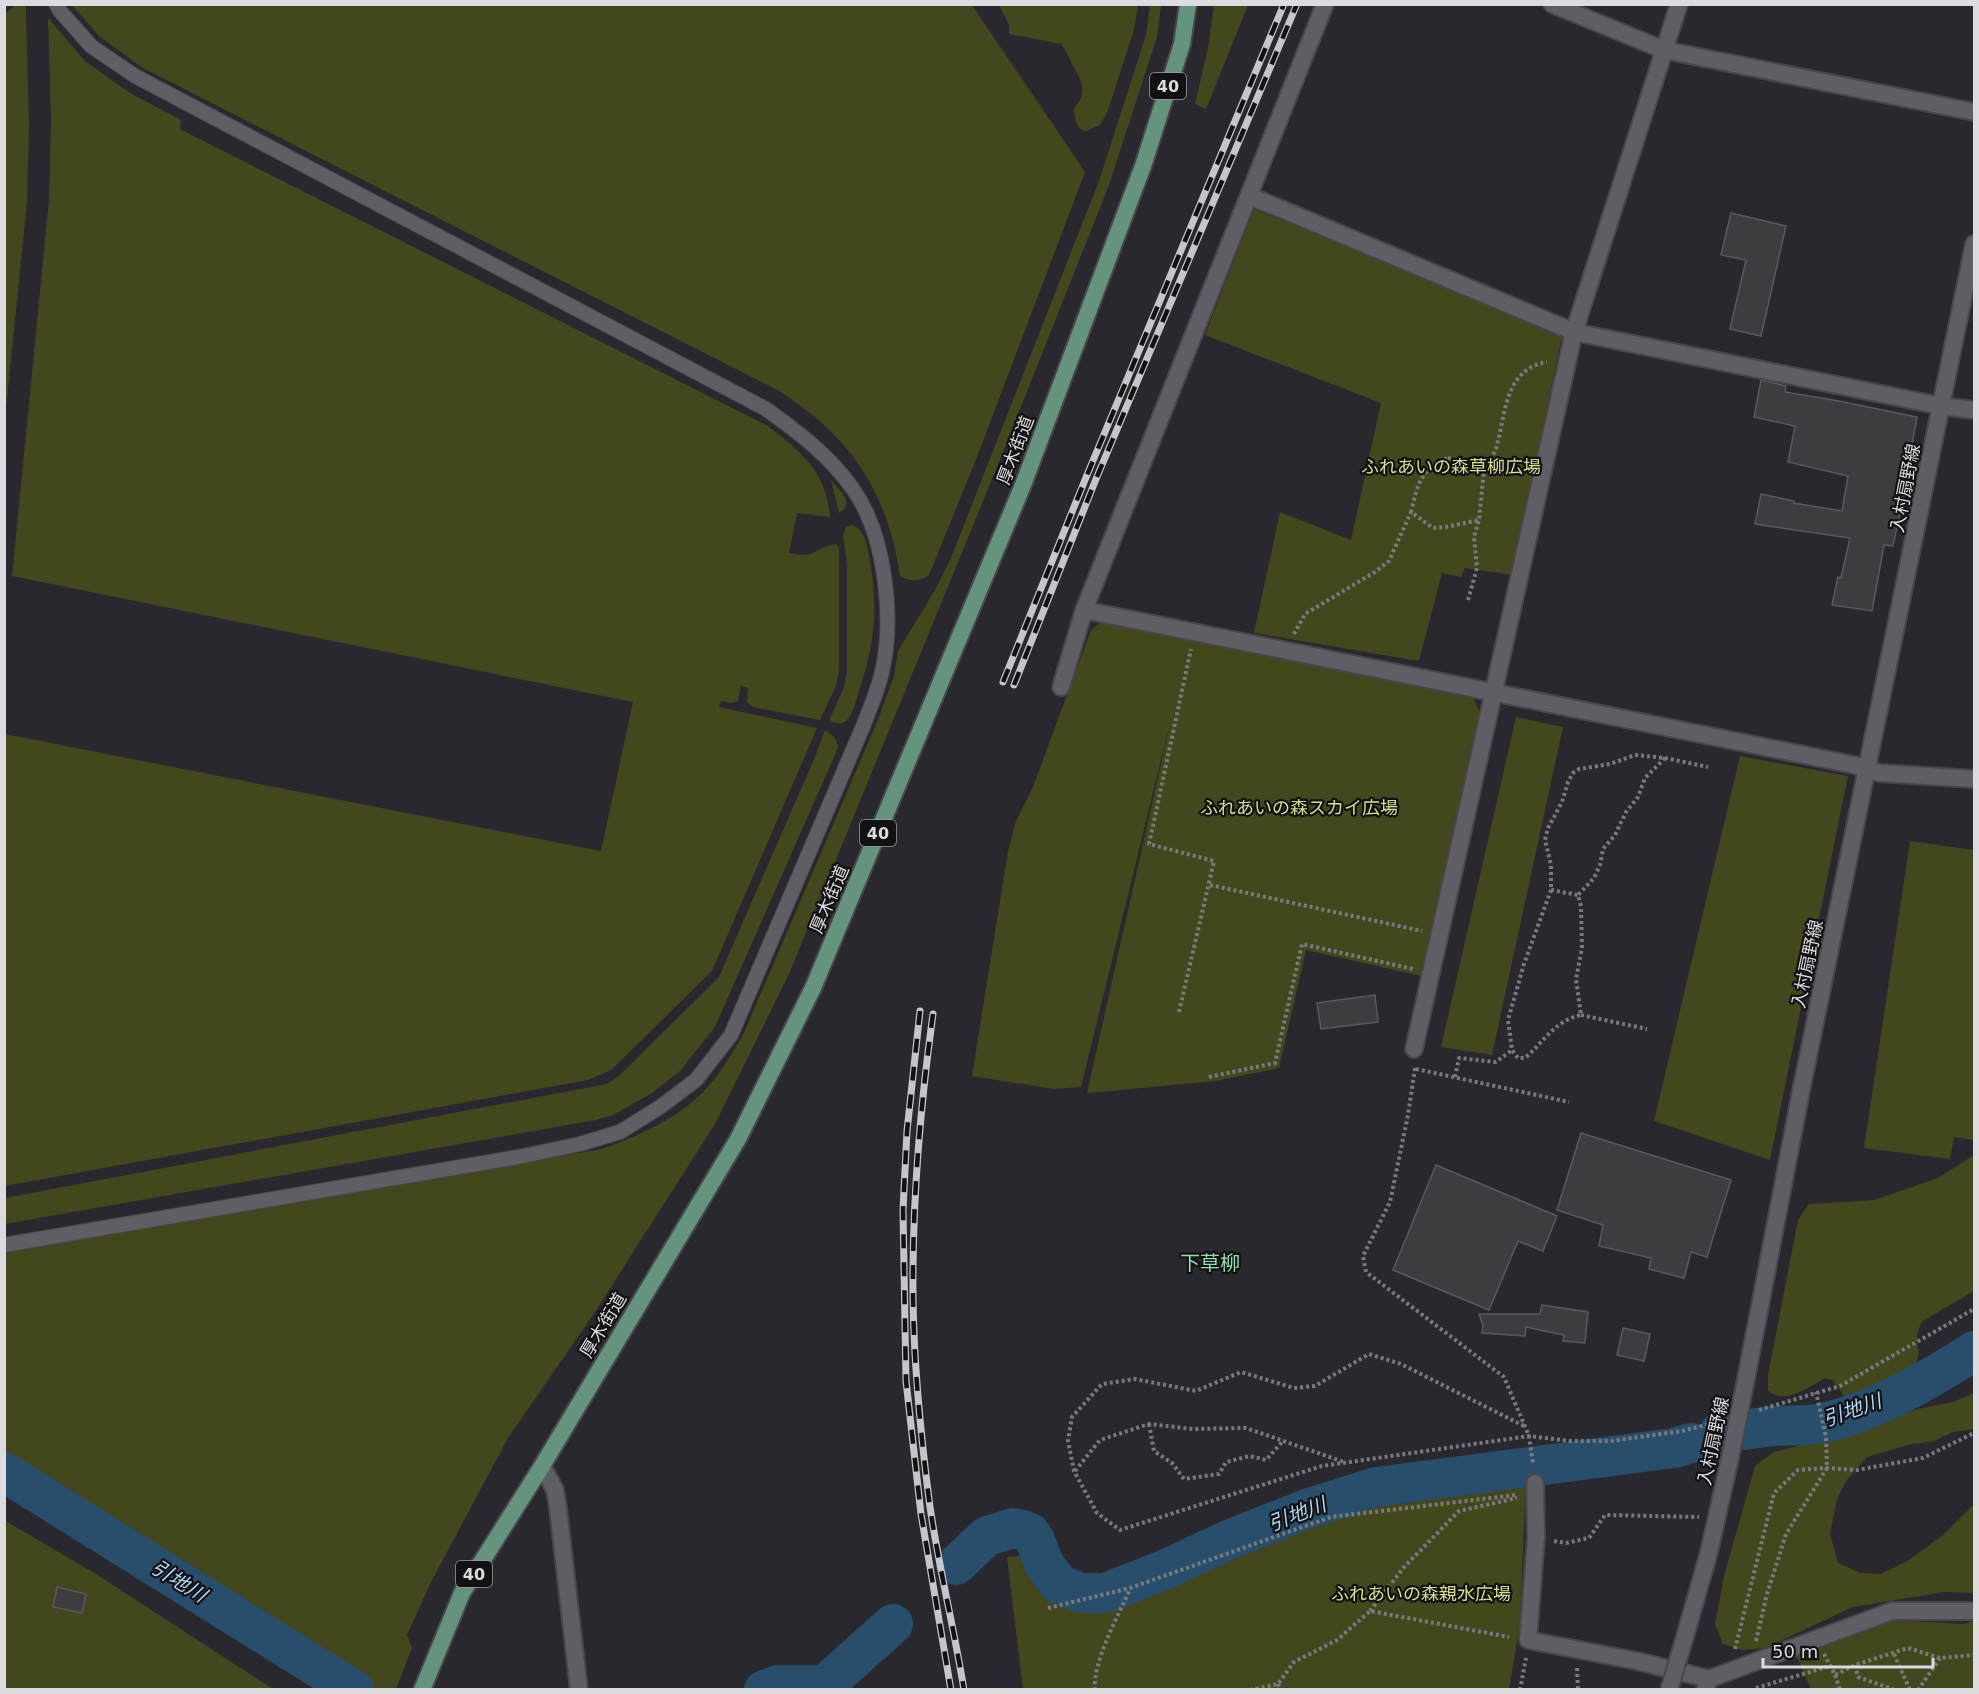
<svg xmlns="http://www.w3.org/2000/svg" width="1979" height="1694" viewBox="0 0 1979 1694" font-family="'DejaVu Sans','Noto Sans JP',sans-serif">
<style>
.green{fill:#44461e}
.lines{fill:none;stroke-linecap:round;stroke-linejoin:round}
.river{stroke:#284e6b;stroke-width:40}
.building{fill:#3c3c41;stroke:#59595f;stroke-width:1.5}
.service-casing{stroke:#47464a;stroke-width:16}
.pedestrian-casing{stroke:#47464a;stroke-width:20}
.minor-casing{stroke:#47464a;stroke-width:20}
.tertiary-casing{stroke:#47464a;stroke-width:20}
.primary-casing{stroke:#47464a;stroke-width:20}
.path{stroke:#7a797e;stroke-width:4;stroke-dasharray:3 3;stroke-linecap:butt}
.service{stroke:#5f5e65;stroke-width:14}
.pedestrian{stroke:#5f5e65;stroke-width:16}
.minor{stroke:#5f5e65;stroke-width:16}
.tertiary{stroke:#5f5e65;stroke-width:16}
.primary{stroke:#66937e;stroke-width:16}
.rail-casing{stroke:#c6c5ca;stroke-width:7}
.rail{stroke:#121114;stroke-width:4.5;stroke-dasharray:14;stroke-linecap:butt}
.tertiary-bridge-casing{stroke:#47464a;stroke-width:20;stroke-linecap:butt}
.tertiary-bridge{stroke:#5f5e65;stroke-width:16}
.labels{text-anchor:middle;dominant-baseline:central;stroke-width:4.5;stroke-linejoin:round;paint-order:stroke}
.shield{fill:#121114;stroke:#9f9ea2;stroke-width:1.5}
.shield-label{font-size:16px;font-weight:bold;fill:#dcdbdf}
.street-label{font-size:18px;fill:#dcdbdf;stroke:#121114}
.park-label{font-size:18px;fill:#d8dc92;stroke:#121114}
.neighbourhood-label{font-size:20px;fill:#96deac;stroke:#121114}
.water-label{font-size:20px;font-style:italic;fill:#b2d7f5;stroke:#121114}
</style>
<rect width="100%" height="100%" fill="#29282e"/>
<g class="green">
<path d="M15,5H26V11L29,124L27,202L5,418L4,15Z"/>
<path d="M72,5H972L1085,172L977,457L929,575C920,582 910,582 900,576C891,513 865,458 815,417C804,408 792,400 781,392L141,67L99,36Z"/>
<path d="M999,5H1138L1134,30L1107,113L1100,125L1086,131L1080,129L1076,122L1074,108C1087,95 1083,83 1075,69C1070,60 1067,52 1061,44L1009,34V25Z"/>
<path d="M1150,5H1161L1157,37L1109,185L995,472L789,974L715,1124L595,1312L508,1438L431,1582L407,1635L412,1648L396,1689H358L292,1637L247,1606L180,1563L5,1466V1251L602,1149C638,1136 676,1119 703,1092C719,1076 731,1055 743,1035L879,717L894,676L898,651L935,590L951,558L1099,181L1146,35Z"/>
<path d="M1214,5H1248L1206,109L1195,104L1208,48Z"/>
<path d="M48,18L85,61L130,93L181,120L180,129L768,426C802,453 826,471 830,517L797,513L789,553C817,559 813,548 835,544L839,547V671L836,686L820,720L753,707L747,702L748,688L741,686L738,701L732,703L721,701L719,707L817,728L712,971L611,1070L588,1080L5,1186V734L601,851L633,702L12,576L49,200L51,121Z"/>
<path d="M1254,209L1562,336L1512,575L1465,568L1461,577L1442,573L1419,661L1254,633L1280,512L1351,540L1381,403L1205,335Z"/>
<path d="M831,480C839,490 856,503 839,513Z"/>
<path d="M852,525C865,530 868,547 870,560C878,610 875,643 859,691C856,700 853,715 846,721C841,725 834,723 829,721L844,687L847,672V564L843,535L846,527Z"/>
<path d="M1100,623L1472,696L1481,714L1421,976L1306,950L1279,1068L1216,1081L1087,1093L1171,719L1081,1087L1053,1089L972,1076L1008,851L1016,821L1033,787L1091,630Z"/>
<path d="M1516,717L1563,727L1492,1055L1441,1047Z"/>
<path d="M825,730C833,735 837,738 838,748L715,1027L680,1071L652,1093L613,1115L596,1120L5,1224V1198L607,1084L619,1076L719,977L815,757Z"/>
<path d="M1740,756L1848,776L1770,1160L1654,1121Z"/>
<path d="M1910,841L1974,850V1140L1954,1137L1950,1159L1864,1148Z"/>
<path d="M1974,1155V1291L1921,1322C1920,1327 1917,1334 1917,1340C1917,1346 1920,1352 1918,1358C1913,1379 1863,1401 1844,1396L1834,1381L1825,1378C1809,1387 1784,1406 1768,1390V1375L1798,1220L1809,1204L1874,1200L1938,1178Z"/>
<path d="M1974,1393V1429L1953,1432L1934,1441L1908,1445L1867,1457L1846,1481L1837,1499L1830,1534L1838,1563L1861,1573L1881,1574L1909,1560L1943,1535L1974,1504V1593L1944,1592L1853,1607L1765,1648L1743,1650L1723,1644L1715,1624L1724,1576L1755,1466L1774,1452L1840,1435L1918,1409L1953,1402Z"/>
<path d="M1526,1481L1520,1624L1509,1689H1023L1007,1557L1025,1555L1079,1578L1123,1579L1348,1506Z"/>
<path d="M4,1520L96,1574L273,1689H5Z"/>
<path d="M1890,1620L1963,1624L1974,1621V1689H1811L1795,1653Z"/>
</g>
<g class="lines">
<g class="river">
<path d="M1719,1433C1737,1431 1756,1428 1774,1426C1788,1425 1802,1426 1816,1424C1868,1416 1930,1379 1974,1351"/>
<path d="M4,1472L354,1690"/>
<path d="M956,1565L987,1536L1013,1528L1023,1530L1030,1533L1035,1540L1044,1564L1060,1585L1082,1593H1105L1162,1571L1228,1540L1309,1508L1376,1487L1674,1448L1691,1443"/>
<path d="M764,1690L778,1685H825L893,1624"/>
</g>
</g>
<g class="building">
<path d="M1731,213L1786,226L1761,336L1730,329L1746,260L1721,255Z"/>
<path d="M1761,380L1786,386L1785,392L1839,401L1917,417L1909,461L1911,462L1893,546L1884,545L1872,611L1832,605L1838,577L1841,578L1850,538L1755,524L1761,494L1794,501V503L1842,511L1848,476L1788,462L1795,426L1754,417Z"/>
<path d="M1375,995L1378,1022L1321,1029L1317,1003Z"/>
<path d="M1581,1133L1731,1180L1707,1257L1691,1252L1684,1278L1649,1269L1651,1258L1599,1246L1603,1225L1557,1210Z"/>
<path d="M1436,1165L1557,1216L1543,1251L1518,1241L1489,1310L1393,1270Z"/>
<path d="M1542,1305L1588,1312L1585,1343L1563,1341L1564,1335L1526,1327L1525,1336L1482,1333L1483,1325L1479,1314H1540Z"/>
<path d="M1623,1328L1650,1334L1644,1361L1617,1355Z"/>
<path d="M57,1587L86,1594L82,1613L53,1607Z"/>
</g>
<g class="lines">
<g class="service-casing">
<path id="service" d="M4,1245L518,1157L580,1144L620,1132L660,1107L696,1080L731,1035L864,724C870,708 877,692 881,676C895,621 886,536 853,489C830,456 798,432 766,409L135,76L91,46L60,11L56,4"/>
</g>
<g class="pedestrian-casing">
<path id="pedestrian" d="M1535,1483L1536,1537L1528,1640L1637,1661L1709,1679"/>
</g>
<g class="minor-casing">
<g id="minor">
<path d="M1325,4L1084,610L1854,765L1880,773L1974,779"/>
<path d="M1552,4L1664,50L1974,112"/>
<path d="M1250,196L1574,332L1941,406L1974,410"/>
<path d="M1061,687L1084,610"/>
<path d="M1414,1049L1574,332L1679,4"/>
<path d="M542,1466L555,1490L558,1508L579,1690"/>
<path d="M1705,1690L1709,1679L1892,1611H1974"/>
</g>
</g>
<g class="tertiary-casing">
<g id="tertiary">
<path d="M1746,1379L1801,1091L1974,244"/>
<path d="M1684,1640L1709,1552L1729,1463"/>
</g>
</g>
<g class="primary-casing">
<path id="primary" d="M422,1690L462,1593L542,1466L738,1139L813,988L1023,485L1143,166L1182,44L1188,4"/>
</g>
<g class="path">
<path d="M1448,458L1467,462L1484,470L1479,520L1446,527L1433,528L1411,512C1418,484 1420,469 1448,458Z"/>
<path d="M1484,470C1488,462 1495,454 1497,445C1506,412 1505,369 1547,362"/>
<path d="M1468,600L1477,568L1474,537L1479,520"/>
<path d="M1294,634L1305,614L1375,572L1389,561L1411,512"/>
<path d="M1665,758L1645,778L1638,797L1626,812L1615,835L1603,849L1600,865L1594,878L1578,895L1581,906L1582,948L1576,979L1581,1015C1554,1021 1544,1042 1525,1058H1518L1512,1050L1508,1020L1524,964L1551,890V865L1545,840L1548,828L1562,802L1568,782L1573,773L1579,769L1610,764L1635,755L1665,758L1708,767"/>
<path d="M1210,885L1422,931"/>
<path d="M1551,890L1578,895"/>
<path d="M1179,1012L1214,861L1149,844L1191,649"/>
<path d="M1581,1015L1647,1029"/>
<path d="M1415,1068L1408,1115L1390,1202L1363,1256L1366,1272L1504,1377L1529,1436L1533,1464"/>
<path d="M1416,1069L1569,1102"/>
<path d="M1209,1077L1275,1063L1302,944L1413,969"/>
<path d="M1455,1077L1459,1058L1496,1062L1512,1050"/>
<path d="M1759,1410L1840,1386L1974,1309"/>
<path d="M1149,1424L1154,1451L1172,1463L1184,1479L1219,1474L1226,1462L1250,1456L1266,1460L1283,1441"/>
<path d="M1524,1426L1401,1364L1369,1354L1315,1386L1294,1388L1241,1372L1196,1391L1135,1379L1102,1384L1072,1417L1068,1441L1074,1471L1097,1513L1120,1530L1322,1466L1529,1436L1570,1441H1611L1682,1431L1718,1422"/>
<path d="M1075,1471L1100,1440L1149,1424L1193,1429L1246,1428L1344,1462"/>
<path d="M1554,1541L1566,1543L1589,1538L1605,1515L1699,1517"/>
<path d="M1048,1608L1130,1588L1331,1517L1516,1495"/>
<path d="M1370,1611L1405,1566L1459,1511L1517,1498"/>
<path d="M1756,1641L1767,1594L1786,1534L1827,1468L1826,1437L1816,1392"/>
<path d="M1735,1649L1774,1493L1798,1470L1827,1468L1857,1470L1923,1458L1974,1433"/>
<path d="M1824,1654L1835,1675L1855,1665L1908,1648L1940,1658L1974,1655"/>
<path d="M1894,1654L1910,1690"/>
<path d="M1855,1665L1858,1677L1895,1690"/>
<path d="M1577,1668L1578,1690"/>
<path d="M1835,1675L1840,1690"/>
<path d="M1278,1684L1281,1690"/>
<path d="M1756,1688L1830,1666"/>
<path d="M1095,1690C1092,1663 1119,1614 1130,1589"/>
<path d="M1250,1690L1278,1684L1294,1662L1337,1640L1370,1611L1509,1637"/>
<path d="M1520,1690L1526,1658"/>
<path d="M1918,1690L1940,1658"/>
</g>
<use href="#service" class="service"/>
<use href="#pedestrian" class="pedestrian"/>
<use href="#minor" class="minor"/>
<use href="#tertiary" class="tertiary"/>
<use href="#primary" class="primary"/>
<g class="rail-casing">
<g id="rail">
<path d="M1003,682L1087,475L1284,4"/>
<path d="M1014,685L1096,479L1297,4"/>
<path d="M920,1011L907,1131L903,1210L906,1381L921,1514L951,1690"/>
<path d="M933,1014C920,1108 912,1204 913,1299C914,1368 921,1438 930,1507C939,1568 954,1628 964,1690"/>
</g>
</g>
<use href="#rail" class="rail"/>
<g class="tertiary-bridge-casing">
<g id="tertiary-bridge">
<path d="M1729,1463L1746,1379"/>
<path d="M1669,1690L1684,1640"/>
</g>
</g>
<use href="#tertiary-bridge" class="tertiary-bridge"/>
</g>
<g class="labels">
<g class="shield">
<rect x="1150" y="73" width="36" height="26" rx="4.5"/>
<rect x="860" y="820" width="36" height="26" rx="4.5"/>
<rect x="456" y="1561" width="36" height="26" rx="4.5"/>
</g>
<g class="shield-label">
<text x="1168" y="86">40</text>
<text x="878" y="833">40</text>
<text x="474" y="1574">40</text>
</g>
<g class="street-label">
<text transform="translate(1015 450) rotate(-69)">厚木街道</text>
<text transform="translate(1905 488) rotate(-79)">入村扇野線</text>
<text transform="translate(829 899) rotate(-67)">厚木街道</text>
<text transform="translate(1807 964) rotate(-78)">入村扇野線</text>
<text transform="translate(603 1325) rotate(-59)">厚木街道</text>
<text transform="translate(1713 1441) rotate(-78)">入村扇野線</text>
</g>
<g class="park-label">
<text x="1451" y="466">ふれあいの森草柳広場</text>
<text x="1299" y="807">ふれあいの森スカイ広場</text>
<text x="1421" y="1593">ふれあいの森親水広場</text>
</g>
<g class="neighbourhood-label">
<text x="1210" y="1263">下草柳</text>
</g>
<g class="water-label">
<text transform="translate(1852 1410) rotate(-19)">引地川</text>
<text transform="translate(1297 1514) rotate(-21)">引地川</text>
<text transform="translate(179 1581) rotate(32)">引地川</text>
</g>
</g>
<rect width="1979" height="1694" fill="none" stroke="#dcdbdf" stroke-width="12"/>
<path d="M1763 1658v9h170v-9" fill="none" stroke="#dcdbdf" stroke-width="3"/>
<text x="1772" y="1658" font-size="18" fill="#dcdbdf" stroke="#121114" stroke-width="4.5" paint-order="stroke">50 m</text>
</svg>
